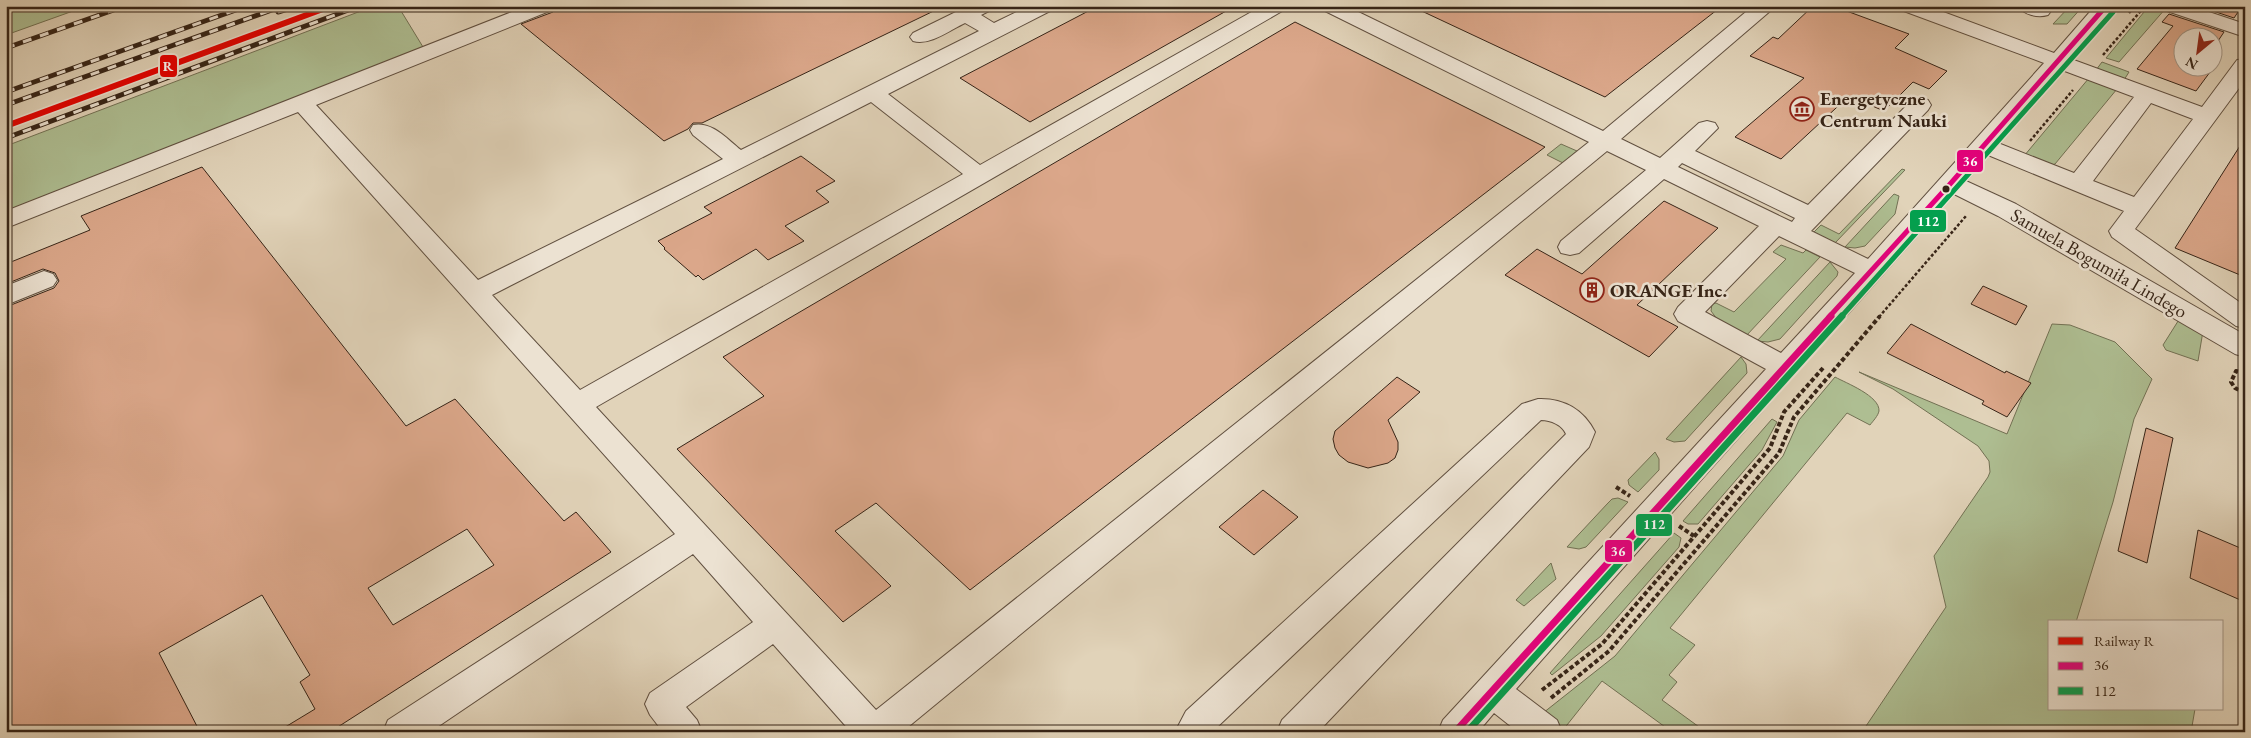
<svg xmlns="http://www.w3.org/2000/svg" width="2251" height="738" viewBox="0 0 2251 738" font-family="'EB Garamond',serif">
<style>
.green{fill:#aebe92;stroke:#727154}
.building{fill:#dba78a;stroke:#362417;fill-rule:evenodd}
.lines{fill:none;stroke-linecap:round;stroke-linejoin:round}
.minor-casing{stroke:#615040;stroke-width:2}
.path-far1{stroke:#362417;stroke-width:2.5;stroke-dasharray:3 2;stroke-linecap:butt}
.path{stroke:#362417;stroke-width:4;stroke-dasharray:4.5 2.5;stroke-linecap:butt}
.minor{fill:#ece2d2;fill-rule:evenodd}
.rail-casing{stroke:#362417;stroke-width:5}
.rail{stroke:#ece2d2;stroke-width:3;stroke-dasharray:9;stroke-linecap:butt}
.bus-1-far1-casing{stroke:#ece2d2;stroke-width:8}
.bus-1-casing{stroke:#ece2d2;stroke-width:11}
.bus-2-far1-casing{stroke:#ece2d2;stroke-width:8}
.bus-2-casing{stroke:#ece2d2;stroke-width:11}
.bus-1-far1{stroke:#e5007d;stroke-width:5}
.bus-1{stroke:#e5007d;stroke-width:7}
.bus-2-far1{stroke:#03a04e;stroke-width:5}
.bus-2{stroke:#03a04e;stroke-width:7}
.rail-1-casing{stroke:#ece2d2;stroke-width:9}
.rail-1{stroke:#e50000;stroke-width:6}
.bus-dot{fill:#362417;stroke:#ece2d2;stroke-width:2}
.labels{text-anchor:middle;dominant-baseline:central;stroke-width:5;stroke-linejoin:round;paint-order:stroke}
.poi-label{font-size:19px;font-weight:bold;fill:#362417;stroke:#ece2d2;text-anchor:start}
.street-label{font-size:19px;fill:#362417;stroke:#ece2d2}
.line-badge{stroke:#ece2d2;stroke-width:2}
.badge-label{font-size:14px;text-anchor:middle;font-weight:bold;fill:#fff}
</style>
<rect width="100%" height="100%" fill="#e1d3b9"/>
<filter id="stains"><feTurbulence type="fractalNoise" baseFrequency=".004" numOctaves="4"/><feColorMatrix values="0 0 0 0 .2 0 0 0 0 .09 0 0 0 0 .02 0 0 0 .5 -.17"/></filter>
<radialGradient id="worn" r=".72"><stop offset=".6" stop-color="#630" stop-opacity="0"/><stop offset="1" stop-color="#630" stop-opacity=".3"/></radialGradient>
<g class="green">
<path d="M6,6H87L6,35Z"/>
<path d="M374,6H398L423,47L6,211V146Z"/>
<path d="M2070,6H2083L2067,24H2053Z"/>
<path d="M2149,6L2166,8L2119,62L2106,58Z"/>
<path d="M2102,62L2129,72L2124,80L2096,70Z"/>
<path d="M2089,78L2117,89L2055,164L2052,165L2024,156Z"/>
<path d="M1561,144L1577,151L1563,163L1547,155Z"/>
<path d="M1902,169L1905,170L1835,243L1813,233L1821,225L1839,234Z"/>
<path d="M1894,194L1899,196L1895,214L1865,246L1855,248L1845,247Z"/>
<path d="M1781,245L1803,253L1806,250L1820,257L1746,336L1717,319L1711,311L1712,304L1716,303L1734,312L1786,259L1773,252Z"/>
<path d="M1830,262L1838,272L1837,276L1780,339L1768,342L1757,341Z"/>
<path d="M2180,318L2203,331L2198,361L2166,350L2163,345Z"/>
<path d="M2052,324L2070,325L2115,342L2152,379L2134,419L2113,502L2076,622H2050V709H2195L2191,732H1862L1946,607L1934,556L1988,477L1990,472L1989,461L1978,446L1893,389L1859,372L2007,434Z"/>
<path d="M1741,357L1746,364L1747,373L1685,441L1674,442L1666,439Z"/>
<path d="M1835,377C1846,383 1880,396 1879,411C1878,416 1873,421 1870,425L1847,413L1670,628L1695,645L1669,675L1677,682L1662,700L1706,732H1672L1602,681L1563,730L1543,713L1615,656L1783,456L1799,420Z"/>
<path d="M1772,419L1777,422L1762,450L1698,524H1688L1683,521Z"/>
<path d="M1655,452L1659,459V470L1638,492L1629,485L1628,480Z"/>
<path d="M1618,498L1628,502L1586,547L1579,549L1567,547L1608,503L1612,499Z"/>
<path d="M1674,533L1681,538L1679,547L1601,636L1552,675L1550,673Z"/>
<path d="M1551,563L1556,579L1524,606L1516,600Z"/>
</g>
<g class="building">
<path d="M557,6H944L702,123H693L688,129L664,141L521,24L553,12Z"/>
<path d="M1098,6H1235L1030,122L960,78Z"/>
<path d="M1411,6H1722L1605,97Z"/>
<path d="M1813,6H1833L1909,34L1895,48L1947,71L1929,89L1913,82L1884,111L1849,96L1781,159L1735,137L1804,78L1750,56L1773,37L1778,39Z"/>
<path d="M2198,6H2242L2234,18Z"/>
<path d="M2169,14L2224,32L2214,47V38H2184V68H2213L2196,91L2137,69L2173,26L2162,22Z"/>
<path d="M1295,22L1545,147L970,590L876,503L835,531L891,586L843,622L677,449L764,396L723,357Z"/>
<path d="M2245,138V277L2175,248Z"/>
<path d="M801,156L835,181L816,191L829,202L785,226L804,241L768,260L756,249L703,280L698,275L696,277L664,249L665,248L658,241L712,213L704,207Z"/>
<path d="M202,167L406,426L455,399L564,521L576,512L611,552L330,732H277L315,709L300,682L310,675L262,595L159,653L200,732H6V307L54,288L59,281L55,273L43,269L6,284V264L90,230L81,216ZM467,529L494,565L393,625L368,588Z"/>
<path d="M1664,201L1718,228L1637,305L1678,327L1649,357L1505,275L1537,249L1582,274Z"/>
<path d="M1983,286L2027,306L2016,325L1971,304Z"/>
<path d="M1911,324L2005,373L2006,371L2031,383L2007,417L1982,404L1984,401L1887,353Z"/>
<path d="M1397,377L1420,392L1388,420L1398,442V450L1395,458L1388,463L1368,468L1348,462L1339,455L1335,448L1333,439L1335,431Z"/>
<path d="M2146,428L2173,438L2147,563L2118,551Z"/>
<path d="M1263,490L1298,517L1254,555L1219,527Z"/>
<path d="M2198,530L2245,550V602L2190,578Z"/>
</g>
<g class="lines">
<g class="minor-casing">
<g id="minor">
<path d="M527,6H555L552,10L316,105L478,280L723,159L693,135L690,130L693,125C712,121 727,139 741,150L979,31L965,23C950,30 930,46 913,41L910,37L913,33L968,6H994L991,10L981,15L994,23L1029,6H1055L1052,10L888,94L980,165L1262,6H1287L1284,10L596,407L876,710L1589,142L1323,10L1320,6H1346L1603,131L1753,6H1776L1621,139L1660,158L1699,123L1707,121L1715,123L1718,128L1695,151L1808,205L1912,100L1920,98L1928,100L1931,105L1928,110L1811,231L1868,259L2044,63L1901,10L1898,6H1927L2054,53L2095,6H2116L2071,59L2202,107L2237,60L2245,59V80L2135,229L2245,306V328L2236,326L2112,237L2109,231L2124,211L1988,155L1966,181L2016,204L2245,335V357L2235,354L1998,216L1954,194L1516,689L1557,720L1562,732H1518L1494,713L1478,732H1438L1443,720L1766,369L1678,321L1674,314L1678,307L1759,226L1664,179L1579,253L1570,255L1561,253L1558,247L1561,241L1646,170L1607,151L902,732H851L773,644L686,707L697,720L702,732H663L650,715L645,704L650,693L753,622L693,554L430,732H383L388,720L675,534L298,112L6,228V211ZM2062,70L2134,97L2074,173L1998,143ZM871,102L963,174L580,390L492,295ZM2151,103L2193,119L2134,197L2093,181ZM1682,163L1795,218L1792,222L1678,167ZM1779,236L1855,273L1781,353L1705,312Z"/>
<path d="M2018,6H2047L2051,11L2048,15C2038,18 2024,15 2018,6Z"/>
<path d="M2161,6H2191L2245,24V37L2164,10Z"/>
<path d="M44,271L53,274L57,280L53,286L6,305V286Z"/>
<path d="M1538,399C1564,398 1584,410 1595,432L1589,447L1318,732H1277L1282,720L1566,434C1562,425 1551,420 1541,420L1212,732H1175L1186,711L1522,404Z"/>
</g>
</g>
<g class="path-far1">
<path d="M2129,13L2135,6"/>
<path d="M2103,55L2145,6"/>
<path d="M2030,141L2073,90"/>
<path d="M1879,317L1966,216"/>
</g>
<g class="path">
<path d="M2245,373L2236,371L2231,382L2235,388L2245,393"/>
<path d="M1616,487L1630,496"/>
<path d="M1679,526L1694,536"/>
<path d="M1542,690L1602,644L1770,448L1784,412L1823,368"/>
<path d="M1551,698L1609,651L1779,453L1794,417L1880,316"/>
</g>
<use href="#minor" class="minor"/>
<g class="rail-casing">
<g id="rail">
<path d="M278,12L297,6"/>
<path d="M6,48L125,6"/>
<path d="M6,92L247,6"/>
<path d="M6,105L283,6"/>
<path d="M6,138L359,6"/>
</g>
</g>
<use href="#rail" class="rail"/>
<g class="bus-1-far1-casing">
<path id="bus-1-far1" d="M1829,317L1951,183L2106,6"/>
</g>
<g class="bus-1-casing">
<path id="bus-1" d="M1455,732L1831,316"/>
</g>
<g class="bus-2-far1-casing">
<path id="bus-2-far1" d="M1841,317L2113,12"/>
</g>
<g class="bus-2-casing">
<path id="bus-2" d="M1467,732L1842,316"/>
</g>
<use href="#bus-1-far1" class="bus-1-far1"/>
<use href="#bus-1" class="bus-1"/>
<use href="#bus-2-far1" class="bus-2-far1"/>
<use href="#bus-2" class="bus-2"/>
<g class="rail-1-casing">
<path id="rail-1" d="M6,126L331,6"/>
</g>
<use href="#rail-1" class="rail-1"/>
</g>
<defs>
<g id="museum-ring" transform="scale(1.25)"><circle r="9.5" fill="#ece2d2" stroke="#8f2418" stroke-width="1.5"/><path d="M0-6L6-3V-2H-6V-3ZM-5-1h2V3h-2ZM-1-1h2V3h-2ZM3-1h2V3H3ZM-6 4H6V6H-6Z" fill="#8f2418"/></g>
<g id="building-ring" transform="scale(1.25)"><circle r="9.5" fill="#ece2d2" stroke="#8f2418" stroke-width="1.5"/><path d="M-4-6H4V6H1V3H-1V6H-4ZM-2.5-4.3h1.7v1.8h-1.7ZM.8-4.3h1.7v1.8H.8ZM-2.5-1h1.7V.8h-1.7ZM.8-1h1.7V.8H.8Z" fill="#8f2418"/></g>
</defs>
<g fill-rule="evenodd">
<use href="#museum-ring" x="1802" y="109"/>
<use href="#building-ring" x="1592" y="290"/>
</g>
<circle class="bus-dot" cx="1946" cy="189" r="4.5"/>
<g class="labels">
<g class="poi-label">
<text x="1820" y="98">Energetyczne<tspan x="1820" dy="22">Centrum Nauki</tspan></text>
<text x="1610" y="290">ORANGE Inc.</text>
</g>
<g class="street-label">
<text transform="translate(2099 263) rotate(30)">Samuela Bogumiła Lindego</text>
</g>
</g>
<g class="line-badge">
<rect x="159" y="54" width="19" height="24" rx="5" fill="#e50000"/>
<rect x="1956" y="149" width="28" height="24" rx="5" fill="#e5007d"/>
<rect x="1909" y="209" width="38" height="24" rx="5" fill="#03a04e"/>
<rect x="1635" y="513" width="38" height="24" rx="5" fill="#03a04e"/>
<rect x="1604" y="539" width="29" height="24" rx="5" fill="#e5007d"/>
</g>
<g class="badge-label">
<text x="168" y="71">R</text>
<text x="1970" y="166">36</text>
<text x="1928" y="226">112</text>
<text x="1654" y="529">112</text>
<text x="1618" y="556">36</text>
</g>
<rect width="2251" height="738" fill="none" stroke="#e1d3b9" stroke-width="25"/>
<rect x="8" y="8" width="2236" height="723" fill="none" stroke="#362417" stroke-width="2.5"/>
<rect x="12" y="12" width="2226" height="713" fill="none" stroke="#362417"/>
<rect x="2048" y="620" width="175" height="90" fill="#ece2d2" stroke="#a39687"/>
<rect x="2058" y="637" width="25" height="8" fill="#e50000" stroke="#a39687"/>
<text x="2094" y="646" font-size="15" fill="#362417">Railway R</text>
<rect x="2058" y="662" width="25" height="8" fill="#e5007d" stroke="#a39687"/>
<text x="2094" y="670" font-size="15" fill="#362417">36</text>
<rect x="2058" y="687" width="25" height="8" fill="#03a04e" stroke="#a39687"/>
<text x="2094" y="696" font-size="15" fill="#362417">112</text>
<g transform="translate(2198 52) rotate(209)"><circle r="24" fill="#ece2d2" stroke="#a39687"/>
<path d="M0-4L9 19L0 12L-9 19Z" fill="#8f2418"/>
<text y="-8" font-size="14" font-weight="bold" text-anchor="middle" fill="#362417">N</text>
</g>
<rect width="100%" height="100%" filter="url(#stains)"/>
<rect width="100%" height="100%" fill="url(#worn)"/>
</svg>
